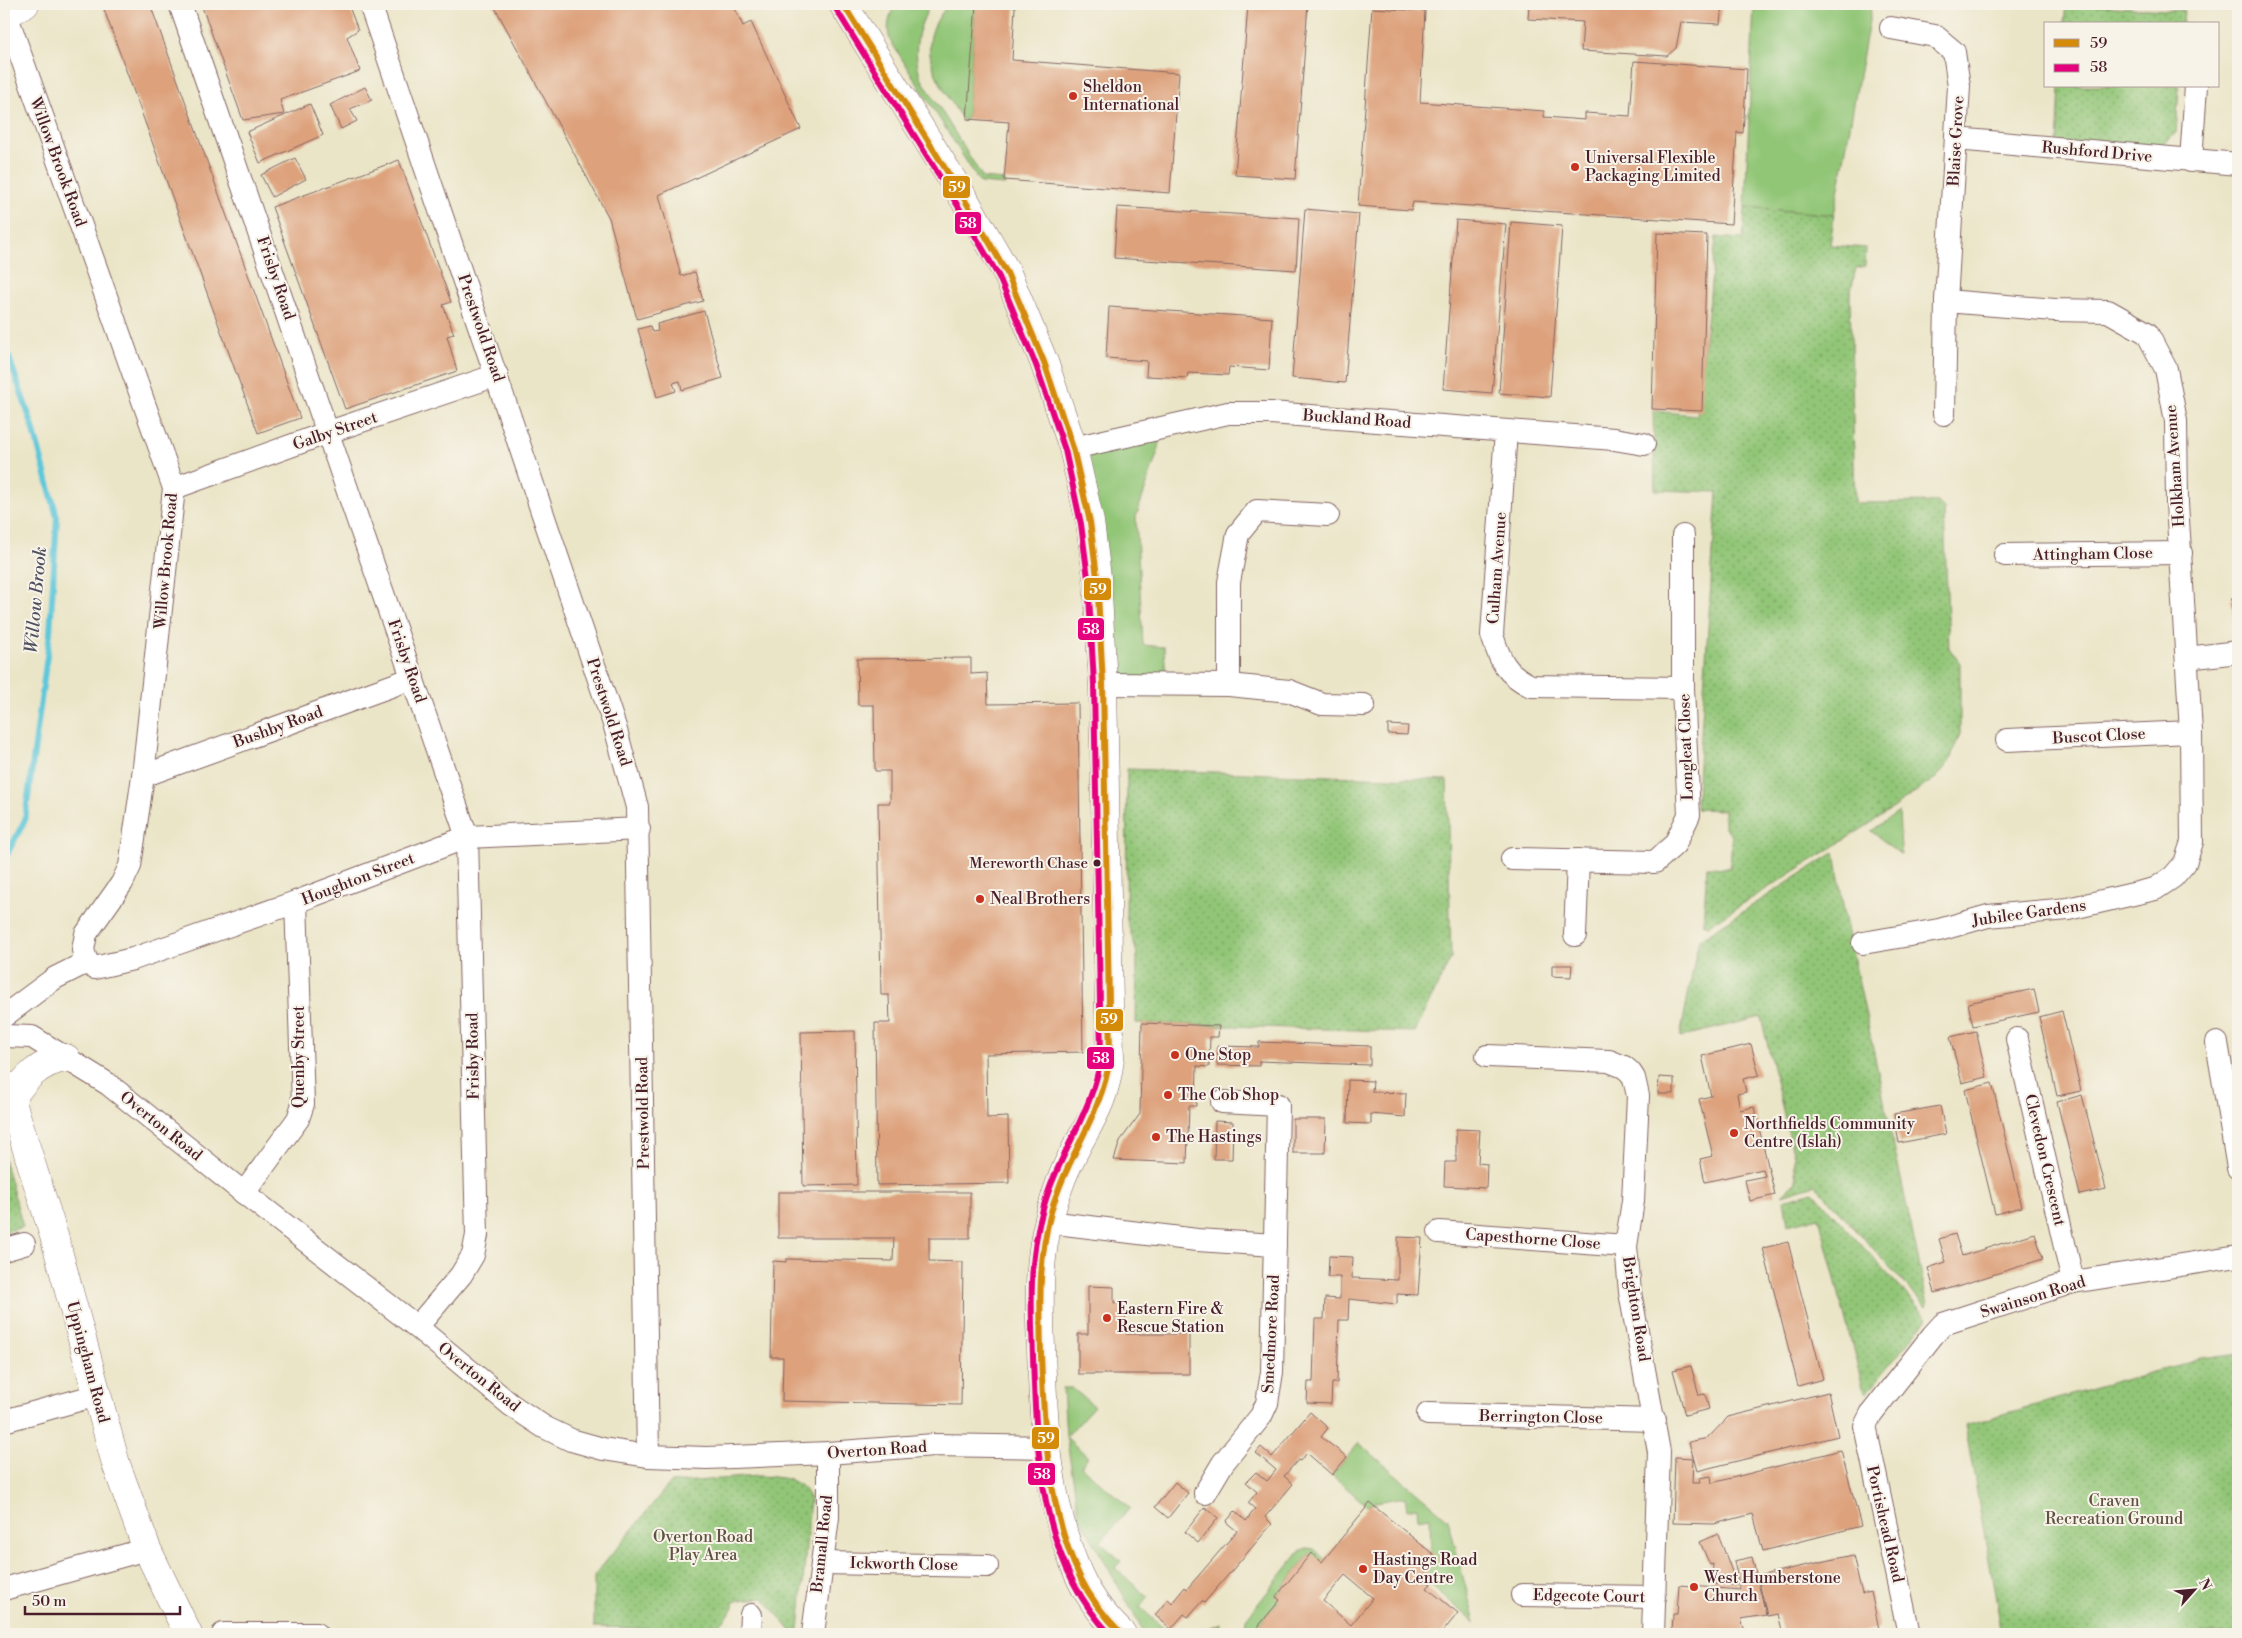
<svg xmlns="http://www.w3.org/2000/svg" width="2242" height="1638" viewBox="0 0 2242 1638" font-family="'Libre Bodoni',serif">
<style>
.grass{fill:#92c677;stroke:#6e7251}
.park{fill:url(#park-dots);stroke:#6e7251}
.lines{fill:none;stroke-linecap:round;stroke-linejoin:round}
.stream{stroke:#5ec7da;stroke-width:6}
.building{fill:#dda17c;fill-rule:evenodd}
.minor-casing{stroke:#826462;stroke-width:24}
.tertiary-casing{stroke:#826462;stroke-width:29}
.primary-casing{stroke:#826462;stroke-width:29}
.minor{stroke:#fff;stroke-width:22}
.tertiary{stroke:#fff;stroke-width:28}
.primary{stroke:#fff;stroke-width:28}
.bus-1-casing{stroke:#f7f3e8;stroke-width:10}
.bus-2-casing{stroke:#f7f3e8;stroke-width:10}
.bus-1{stroke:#d48b09;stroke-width:6}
.bus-2{stroke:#e5007d;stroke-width:6}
.poi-dot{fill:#c8321e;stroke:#f7f3e8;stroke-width:2}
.bus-dot{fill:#4a1f2b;stroke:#f7f3e8;stroke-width:2}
.labels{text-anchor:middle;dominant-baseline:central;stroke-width:4;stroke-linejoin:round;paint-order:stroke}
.bus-label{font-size:15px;fill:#4a1f2b;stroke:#f7f3e8;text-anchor:end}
.poi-label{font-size:16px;fill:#4a1f2b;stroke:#f7f3e8;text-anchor:start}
.street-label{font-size:16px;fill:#4a1f2b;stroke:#f7f3e8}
.park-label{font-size:16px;fill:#605142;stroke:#f7f3e8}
.water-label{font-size:18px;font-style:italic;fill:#505160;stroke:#f7f3e8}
.line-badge{stroke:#f7f3e8;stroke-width:2}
.badge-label{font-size:14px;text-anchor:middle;font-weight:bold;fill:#fff}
</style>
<defs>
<pattern id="park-dots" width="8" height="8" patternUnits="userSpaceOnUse" patternTransform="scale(1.25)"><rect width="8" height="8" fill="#92c677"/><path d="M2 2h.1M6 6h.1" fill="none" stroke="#79a062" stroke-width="1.8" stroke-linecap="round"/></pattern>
</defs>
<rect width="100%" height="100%" fill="#f7f3e8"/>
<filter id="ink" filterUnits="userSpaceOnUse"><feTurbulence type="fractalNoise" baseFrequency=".02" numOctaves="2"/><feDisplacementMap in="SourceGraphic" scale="10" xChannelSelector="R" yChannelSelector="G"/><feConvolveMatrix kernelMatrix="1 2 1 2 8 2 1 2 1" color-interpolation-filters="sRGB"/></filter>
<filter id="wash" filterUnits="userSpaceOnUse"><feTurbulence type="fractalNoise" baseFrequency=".0096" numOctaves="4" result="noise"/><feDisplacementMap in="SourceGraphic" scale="20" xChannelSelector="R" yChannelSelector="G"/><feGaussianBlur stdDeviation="1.12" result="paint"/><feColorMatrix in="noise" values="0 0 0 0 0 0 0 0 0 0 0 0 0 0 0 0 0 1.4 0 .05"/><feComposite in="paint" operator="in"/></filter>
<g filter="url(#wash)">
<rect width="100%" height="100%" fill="#ebe5c8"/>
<g class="grass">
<path d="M896,4H931C917,28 912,51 921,78L983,178L1004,180L1005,185L980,183L890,40C886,29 889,14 896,4Z"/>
<path d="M949,4H976L967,119L963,121C938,79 910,48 949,4Z"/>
<path d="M1754,4H1872L1834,215L1745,207Z"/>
<path d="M1159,429V448L1136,517L1143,645L1164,647L1166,678L1103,684L1073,448Z"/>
<path d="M1899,812L1901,850V855L1871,831Z"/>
<path d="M1063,1388H1072L1094,1406L1066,1437L1088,1457L1081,1466L1130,1508L1100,1542L1121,1561L1115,1568L1148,1597L1140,1607L1170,1634H1145L1079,1516L1066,1435Z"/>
<path d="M1359,1443L1448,1519L1475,1623L1422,1577L1437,1558L1431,1552L1430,1517L1418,1519L1417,1507L1407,1509L1405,1497L1370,1503L1367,1506L1332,1475Z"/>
<path d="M1306,1548L1314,1549L1325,1559L1322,1562L1310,1554L1276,1596L1280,1600L1251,1634L1245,1627L1246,1619L1300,1551Z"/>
<path d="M1220,1623L1219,1634H1198L1199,1633Z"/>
</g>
<g class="park">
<path d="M2066,4L2184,11L2183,24H2064Z"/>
<path d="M2060,86H2179L2176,133L2153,152L2057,146Z"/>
<path d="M1745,207L1834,215L1830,245L1866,248L1865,266L1856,268L1850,295L1855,503L1938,502L1944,508L1949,648L1960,663V734L1949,762L1937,777L1868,825L1709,925L1703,923L1707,867L1730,868L1732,836L1724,826V810L1696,809L1717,492L1655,490L1653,411L1697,415L1716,237L1743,239Z"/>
<path d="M1127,769L1447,780L1451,958L1415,1032L1136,1023L1137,954L1126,917Z"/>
<path d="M1835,852L1845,918L1928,1305L1926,1307L1815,1185L1782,1195L1796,1182L1794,1157L1761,1017L1680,1037L1698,943L1702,938Z"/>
<path d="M4,1158L23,1227L4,1232Z"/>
<path d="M1813,1192L1928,1318L1867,1393L1863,1388L1819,1217L1788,1225L1784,1200Z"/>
<path d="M2238,1353V1634H2002L1965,1425L2202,1358Z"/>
<path d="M758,1476C779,1477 802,1477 810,1500L799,1631H791L764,1598L740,1600L735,1602C728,1619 722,1625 704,1630L594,1627V1576L670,1483Z"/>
</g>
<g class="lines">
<path class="stream" d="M4,343L33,427L57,517L50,633L25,820L4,860"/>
</g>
<g id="blocks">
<g class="building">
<path d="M102,4H150L300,418L258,433Z"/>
<path d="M201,4H348L358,30L347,37L360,71L280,100L284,114L243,120Z"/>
<path d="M493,4H733L743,26L751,22L801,129L659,195L681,276L695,272L703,301L637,319L609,218Z"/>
<path d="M976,4L1015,7L1012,60L1179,73L1170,193L1004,180L1009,122L967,119Z"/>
<path d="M1248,4H1308L1295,179L1235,175Z"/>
<path d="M1529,4H1722L1720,24L1681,22L1676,48L1667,56L1581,51L1583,22L1528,19Z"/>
<path d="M1372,8L1425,11L1420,102L1544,111V117L1585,120V113L1630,116L1634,61L1747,69L1743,133L1737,132L1731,224L1413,202L1411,210L1358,206Z"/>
<path d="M365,87L372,100L350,109L357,121L341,129L330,105Z"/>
<path d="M310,104L323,135L260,163L247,132Z"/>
<path d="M295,158L306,179L272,197L261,175Z"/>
<path d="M399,160L451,302L443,305L454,334L447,336L457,371L345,409L272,207Z"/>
<path d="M1117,207L1299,218L1296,270L1114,258Z"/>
<path d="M1305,209L1359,214L1345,383L1292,378Z"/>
<path d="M1456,220L1506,224L1492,393L1443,389Z"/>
<path d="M1511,222L1562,226L1550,397L1499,393Z"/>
<path d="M1657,233L1707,235L1702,411L1652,409Z"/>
<path d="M1109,307L1272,318L1269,370L1229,367L1228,375L1188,373L1187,378L1146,376L1147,361L1106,358Z"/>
<path d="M704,311L723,378L682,390L680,381L673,383L676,391L657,397L638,329L650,326L652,332L658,331L657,324Z"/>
<path d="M2231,599H2238V623H2234Z"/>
<path d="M971,658V674L987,673L988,704L1078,703L1083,1052L986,1054L987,1118L1008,1117L1009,1183L877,1185L875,1023H890L889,995H881L878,803H890V771H875L874,705H858L857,659Z"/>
<path d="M1388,725L1408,726L1407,735L1388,734Z"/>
<path d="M1552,965H1572L1571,977L1552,976Z"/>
<path d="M2034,989L2039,1012L1973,1026L1968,1003Z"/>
<path d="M2062,1011L2081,1091L2057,1096L2039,1017Z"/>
<path d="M1142,1023L1219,1026L1218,1037H1210L1209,1067L1197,1066L1196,1106H1189L1187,1163L1114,1160L1120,1141L1140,1114Z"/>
<path d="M855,1031L857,1185L803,1186L801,1032Z"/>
<path d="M1976,1031L1987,1077L1962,1083L1950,1037Z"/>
<path d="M1259,1042L1370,1046V1065L1259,1061V1066L1217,1065L1218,1046L1259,1047Z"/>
<path d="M1751,1044L1759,1075L1743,1079L1746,1092L1737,1094L1740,1110L1754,1107L1775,1195L1750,1201L1745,1180L1765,1176L1763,1169L1705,1182L1700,1159L1713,1156L1699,1099L1711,1096L1702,1056Z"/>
<path d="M1659,1077L1674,1078V1094H1658Z"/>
<path d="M1348,1080L1373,1081L1372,1092L1406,1093L1405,1117L1371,1114V1124L1347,1123Z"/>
<path d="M1992,1083L2022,1207L1995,1214L1965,1090Z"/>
<path d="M2082,1095L2106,1189L2080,1195L2057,1102Z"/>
<path d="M1940,1106L1946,1134L1899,1143L1894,1114Z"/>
<path d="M1293,1119H1326L1325,1153H1293Z"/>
<path d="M1215,1121L1233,1122L1232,1159H1214Z"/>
<path d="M1456,1129L1480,1130L1478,1163L1487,1164L1486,1188L1444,1186L1445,1162H1456Z"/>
<path d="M778,1192H970V1238H929V1261L963,1262L961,1405L782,1401L783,1357H771L773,1261L786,1262V1259L893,1261L894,1238H778Z"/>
<path d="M2035,1233L2043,1259L1935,1293L1928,1268L1946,1262L1939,1239L1955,1234L1962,1256Z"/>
<path d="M1398,1237L1422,1238L1418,1295L1397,1294V1304L1349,1299L1348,1320H1339L1337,1383H1332L1331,1404L1307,1403L1308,1382H1313L1315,1319H1324L1325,1298L1340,1299V1277H1328L1329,1256L1353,1257L1352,1278L1398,1280Z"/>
<path d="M1788,1242L1823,1379L1798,1386L1763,1248Z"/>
<path d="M1088,1286L1114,1287V1303H1125L1126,1334H1189V1374H1078V1334H1088Z"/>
<path d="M1691,1366L1699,1395L1705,1394L1709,1409L1685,1415L1673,1370Z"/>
<path d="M1828,1392L1838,1436L1697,1471L1689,1442L1708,1438L1728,1417Z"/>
<path d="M1310,1412L1328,1428L1321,1437L1347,1457L1332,1475L1307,1453L1300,1461L1298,1460L1284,1476L1293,1484L1265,1517L1272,1524L1204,1603L1202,1601L1188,1617L1184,1614L1171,1629L1155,1615L1168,1599L1172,1603L1185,1587L1187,1589L1237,1531L1226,1522L1235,1511L1246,1521L1255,1509L1248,1503L1257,1492L1246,1482L1256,1472L1267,1481L1276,1470L1256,1453L1261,1447L1272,1457Z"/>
<path d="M1841,1450L1861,1526L1763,1551L1753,1514L1714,1524L1673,1523L1675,1457L1693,1458L1692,1483H1700L1699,1478L1711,1476L1712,1483Z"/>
<path d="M1175,1482L1188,1493L1168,1518L1155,1507Z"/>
<path d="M1370,1503L1438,1558L1422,1577L1431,1584L1427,1588L1458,1613L1441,1634H1290L1284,1630L1280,1634H1252L1280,1600L1276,1597L1311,1553L1322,1562ZM1345,1575L1373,1598L1351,1625L1323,1601Z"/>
<path d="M1205,1507L1218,1518L1198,1543L1185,1532Z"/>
<path d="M1718,1534L1737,1585L1712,1584L1713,1564L1710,1565L1700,1542Z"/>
<path d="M1853,1555L1862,1594L1871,1592L1879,1629L1857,1634H1783L1778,1614L1767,1616L1758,1576Z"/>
<path d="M1752,1557L1766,1615L1741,1619L1746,1634H1672L1673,1614H1677L1679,1585L1740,1590L1734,1561Z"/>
</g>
</g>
</g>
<g filter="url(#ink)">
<use href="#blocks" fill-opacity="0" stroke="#826462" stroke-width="1"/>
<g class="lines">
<g class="minor-casing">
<g id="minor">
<path d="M180,4L467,837L477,1235L473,1255L461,1275L417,1327"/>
<path d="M370,4L615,727L637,807L648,1456"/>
<path d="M6,14L174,488L143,776L130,866L122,883L86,934L83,950L87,962"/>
<path d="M1891,28L1935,36L1954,52L1959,86L1946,301"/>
<path d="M1956,139L2238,164"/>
<path d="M2191,161L2196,86"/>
<path d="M1506,431L1492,635C1500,661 1506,674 1531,686L1683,688"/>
<path d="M1073,448L1228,413H1271L1614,439L1644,444"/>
<path d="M174,488L329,432L497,375"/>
<path d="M2005,555L2181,553"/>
<path d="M2187,658L2238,652"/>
<path d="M1103,684L1229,685L1289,691L1322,704L1364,705"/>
<path d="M1229,685V582L1238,534L1257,511L1328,515"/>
<path d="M2007,740L2191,732"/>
<path d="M143,776L413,678"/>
<path d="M1512,859L1655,862L1675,844L1689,815L1683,688V536"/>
<path d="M1575,935L1578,860"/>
<path d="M1863,943L1939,930L1988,916L2068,909L2155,889L2173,877L2185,863L2192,842L2191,732L2177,503L2176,421L2166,369L2147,333L2108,311L2055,310L1946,301L1944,414"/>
<path d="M87,962L94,968L133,959L296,902L467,837L639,829"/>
<path d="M4,1016L55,978L87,962"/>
<path d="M4,1036L32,1037L108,1084L244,1193L417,1327L511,1405L544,1427L571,1440L603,1449L648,1456L707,1458L828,1453L934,1445L1047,1447"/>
<path d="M2017,1039L2073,1282"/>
<path d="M2217,1043L2238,1168"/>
<path d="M1487,1056L1609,1061L1624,1067L1630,1072L1634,1078L1638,1096L1633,1201L1626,1246L1630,1292L1659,1452L1653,1634"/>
<path d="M244,1193L298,1119L303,1104L296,902"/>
<path d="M1048,1222L1197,1240L1275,1245"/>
<path d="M1439,1232L1626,1246"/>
<path d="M4,1250L24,1244"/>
<path d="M1428,1414L1655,1420"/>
<path d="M4,1421L97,1395"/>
<path d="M1205,1493L1223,1463L1261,1416L1267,1403L1272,1372L1278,1105L1222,1102"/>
<path d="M822,1563L987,1566"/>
<path d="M4,1589L147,1549"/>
<path d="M1522,1595L1655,1597"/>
<path d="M223,1634H316"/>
<path d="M750,1634L751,1615"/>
<path d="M813,1634L828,1517V1453"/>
<path d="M1909,1634L1865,1426L1871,1414L1933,1335L1943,1324L2073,1282L2238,1256"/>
</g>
</g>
<g class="tertiary-casing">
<g id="tertiary">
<path d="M843,4L966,202L1007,273L1044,362L1073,448L1090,522L1097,577L1103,684L1110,1058C1105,1106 1088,1122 1069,1162C1060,1180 1054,1200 1049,1219C1038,1261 1039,1304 1041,1347C1043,1420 1047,1498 1075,1566C1085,1592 1102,1615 1122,1634"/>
<path d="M4,15L25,4"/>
</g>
</g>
<g class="primary-casing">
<g id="primary">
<path d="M4,1084L11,1099L54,1236L116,1464L147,1549L188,1634"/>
<path d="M11,1099C25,1078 40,1062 66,1058"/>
</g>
</g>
<use href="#minor" class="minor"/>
<use href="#tertiary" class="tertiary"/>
<use href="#primary" class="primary"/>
<g class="bus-1-casing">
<path id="bus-1" d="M843,4L966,202L1007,273L1044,362L1073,448L1090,522L1097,577L1103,684L1110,1058C1102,1114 1066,1158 1051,1212C1038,1259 1040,1307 1041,1355C1044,1429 1047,1508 1080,1577C1090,1598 1105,1617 1122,1634"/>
</g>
<g class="bus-2-casing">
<path id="bus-2" d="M836,9L958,206L999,277L1036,365L1065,450L1081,524L1088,578L1094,684L1101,1057C1093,1112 1057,1156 1043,1209C1029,1257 1031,1306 1033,1356C1036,1450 1040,1562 1110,1634"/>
</g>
<use href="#bus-1" class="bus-1"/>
<use href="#bus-2" class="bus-2"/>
</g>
</g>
<g class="poi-dot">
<circle cx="1073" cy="96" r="5"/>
<circle cx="1575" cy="167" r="5"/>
<circle cx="980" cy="899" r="5"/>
<circle cx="1175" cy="1055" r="5"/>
<circle cx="1168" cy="1095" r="5"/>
<circle cx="1734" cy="1133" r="5"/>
<circle cx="1156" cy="1137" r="5"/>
<circle cx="1107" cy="1318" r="5"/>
<circle cx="1363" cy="1569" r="5"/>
<circle cx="1694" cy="1587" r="5"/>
</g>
<circle class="bus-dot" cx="1097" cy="863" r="4.5"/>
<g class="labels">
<g class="bus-label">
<text x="1088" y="863">Mereworth Chase</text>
</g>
<g class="poi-label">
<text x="1083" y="87">Sheldon<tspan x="1083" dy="18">International</tspan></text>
<text x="1585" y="158">Universal Flexible<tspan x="1585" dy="18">Packaging Limited</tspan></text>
<text x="990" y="899">Neal Brothers</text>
<text x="1185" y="1055">One Stop</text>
<text x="1178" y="1095">The Cob Shop</text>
<text x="1744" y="1124">Northfields Community<tspan x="1744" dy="18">Centre (Islah)</tspan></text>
<text x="1166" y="1137">The Hastings</text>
<text x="1117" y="1309">Eastern Fire &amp;<tspan x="1117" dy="18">Rescue Station</tspan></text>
<text x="1373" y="1560">Hastings Road<tspan x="1373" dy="18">Day Centre</tspan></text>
<text x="1704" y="1578">West Humberstone<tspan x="1704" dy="18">Church</tspan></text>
</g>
<g class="street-label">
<text transform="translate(1956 141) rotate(-87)">Blaise Grove</text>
<text transform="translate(2097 152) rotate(5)">Rushford Drive</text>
<text transform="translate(58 162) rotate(70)">Willow Brook Road</text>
<text transform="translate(276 278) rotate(71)">Frisby Road</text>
<text transform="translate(481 328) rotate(71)">Prestwold Road</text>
<text transform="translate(1357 419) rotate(4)">Buckland Road</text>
<text transform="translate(335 431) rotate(-19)">Galby Street</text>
<text transform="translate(2175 466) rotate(-94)">Holkham Avenue</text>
<text transform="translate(2093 554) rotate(-1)">Attingham Close</text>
<text transform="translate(166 561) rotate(-85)">Willow Brook Road</text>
<text transform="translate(1497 568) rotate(-86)">Culham Avenue</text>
<text transform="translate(407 661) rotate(71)">Frisby Road</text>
<text transform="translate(609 712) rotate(72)">Prestwold Road</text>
<text transform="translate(278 727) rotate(-20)">Bushby Road</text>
<text transform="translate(2099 736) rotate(-3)">Buscot Close</text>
<text transform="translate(1686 747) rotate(-92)">Longleat Close</text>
<text transform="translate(358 879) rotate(-21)">Houghton Street</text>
<text transform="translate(2029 913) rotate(-8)">Jubilee Gardens</text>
<text transform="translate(473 1056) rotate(-91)">Frisby Road</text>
<text transform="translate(299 1057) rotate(-90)">Quenby Street</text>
<text transform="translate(643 1113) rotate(-91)">Prestwold Road</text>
<text transform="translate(161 1126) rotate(39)">Overton Road</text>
<text transform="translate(2045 1160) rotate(77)">Clevedon Crescent</text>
<text transform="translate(1533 1239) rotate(4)">Capesthorne Close</text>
<text transform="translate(2033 1297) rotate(-17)">Swainson Road</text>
<text transform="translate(1636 1309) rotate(81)">Brighton Road</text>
<text transform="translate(1271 1334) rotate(-87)">Smedmore Road</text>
<text transform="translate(88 1362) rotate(75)">Uppingham Road</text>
<text transform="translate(479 1377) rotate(39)">Overton Road</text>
<text transform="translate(1541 1417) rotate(1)">Berrington Close</text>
<text transform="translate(877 1450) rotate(-4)">Overton Road</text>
<text transform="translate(1885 1524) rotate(77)">Portishead Road</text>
<text transform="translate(822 1544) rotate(-84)">Bramall Road</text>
<text transform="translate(904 1564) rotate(1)">Ickworth Close</text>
<text transform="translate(1589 1596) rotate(1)">Edgecote Court</text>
</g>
<g class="park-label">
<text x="2114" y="1501">Craven<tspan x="2114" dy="18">Recreation Ground</tspan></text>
<text x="703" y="1537">Overton Road<tspan x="703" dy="18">Play Area</tspan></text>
</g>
<g class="water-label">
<text transform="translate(36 600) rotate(-85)">Willow Brook</text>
</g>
</g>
<g class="line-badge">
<rect x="942" y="175" width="29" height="24" rx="5" fill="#d48b09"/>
<rect x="954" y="211" width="28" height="24" rx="5" fill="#e5007d"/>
<rect x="1083" y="577" width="29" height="24" rx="5" fill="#d48b09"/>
<rect x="1077" y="617" width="28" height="24" rx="5" fill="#e5007d"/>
<rect x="1095" y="1008" width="29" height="24" rx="5" fill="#d48b09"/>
<rect x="1086" y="1046" width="29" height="24" rx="5" fill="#e5007d"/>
<rect x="1031" y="1426" width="29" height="24" rx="5" fill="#d48b09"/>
<rect x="1027" y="1462" width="29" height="24" rx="5" fill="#e5007d"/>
</g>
<g class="badge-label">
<text x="957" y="192">59</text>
<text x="968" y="228">58</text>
<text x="1098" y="594">59</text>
<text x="1091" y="634">58</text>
<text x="1109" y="1024">59</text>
<text x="1101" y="1063">58</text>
<text x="1046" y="1443">59</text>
<text x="1042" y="1479">58</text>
</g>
<rect width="2242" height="1638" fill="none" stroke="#f7f3e8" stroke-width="20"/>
<rect x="2044" y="22" width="175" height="65" fill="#f7f3e8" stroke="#b29e9c"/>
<rect x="2054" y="39" width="25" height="8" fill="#d48b09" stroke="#b29e9c"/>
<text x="2090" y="48" font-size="15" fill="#4a1f2b">59</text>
<rect x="2054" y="64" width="25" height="8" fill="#e5007d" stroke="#b29e9c"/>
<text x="2090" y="72" font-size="15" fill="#4a1f2b">58</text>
<g transform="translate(2194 1590) rotate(63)" stroke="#f7f3e8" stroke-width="4" paint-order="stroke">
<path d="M0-4L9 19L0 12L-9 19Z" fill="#4a1f2b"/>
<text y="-8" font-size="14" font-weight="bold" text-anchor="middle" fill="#4a1f2b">N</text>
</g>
<path d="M25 1606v8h155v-8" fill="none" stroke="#4a1f2b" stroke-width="2.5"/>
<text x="32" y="1606" font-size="15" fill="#4a1f2b" stroke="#f7f3e8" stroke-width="4" paint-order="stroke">50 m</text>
</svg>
